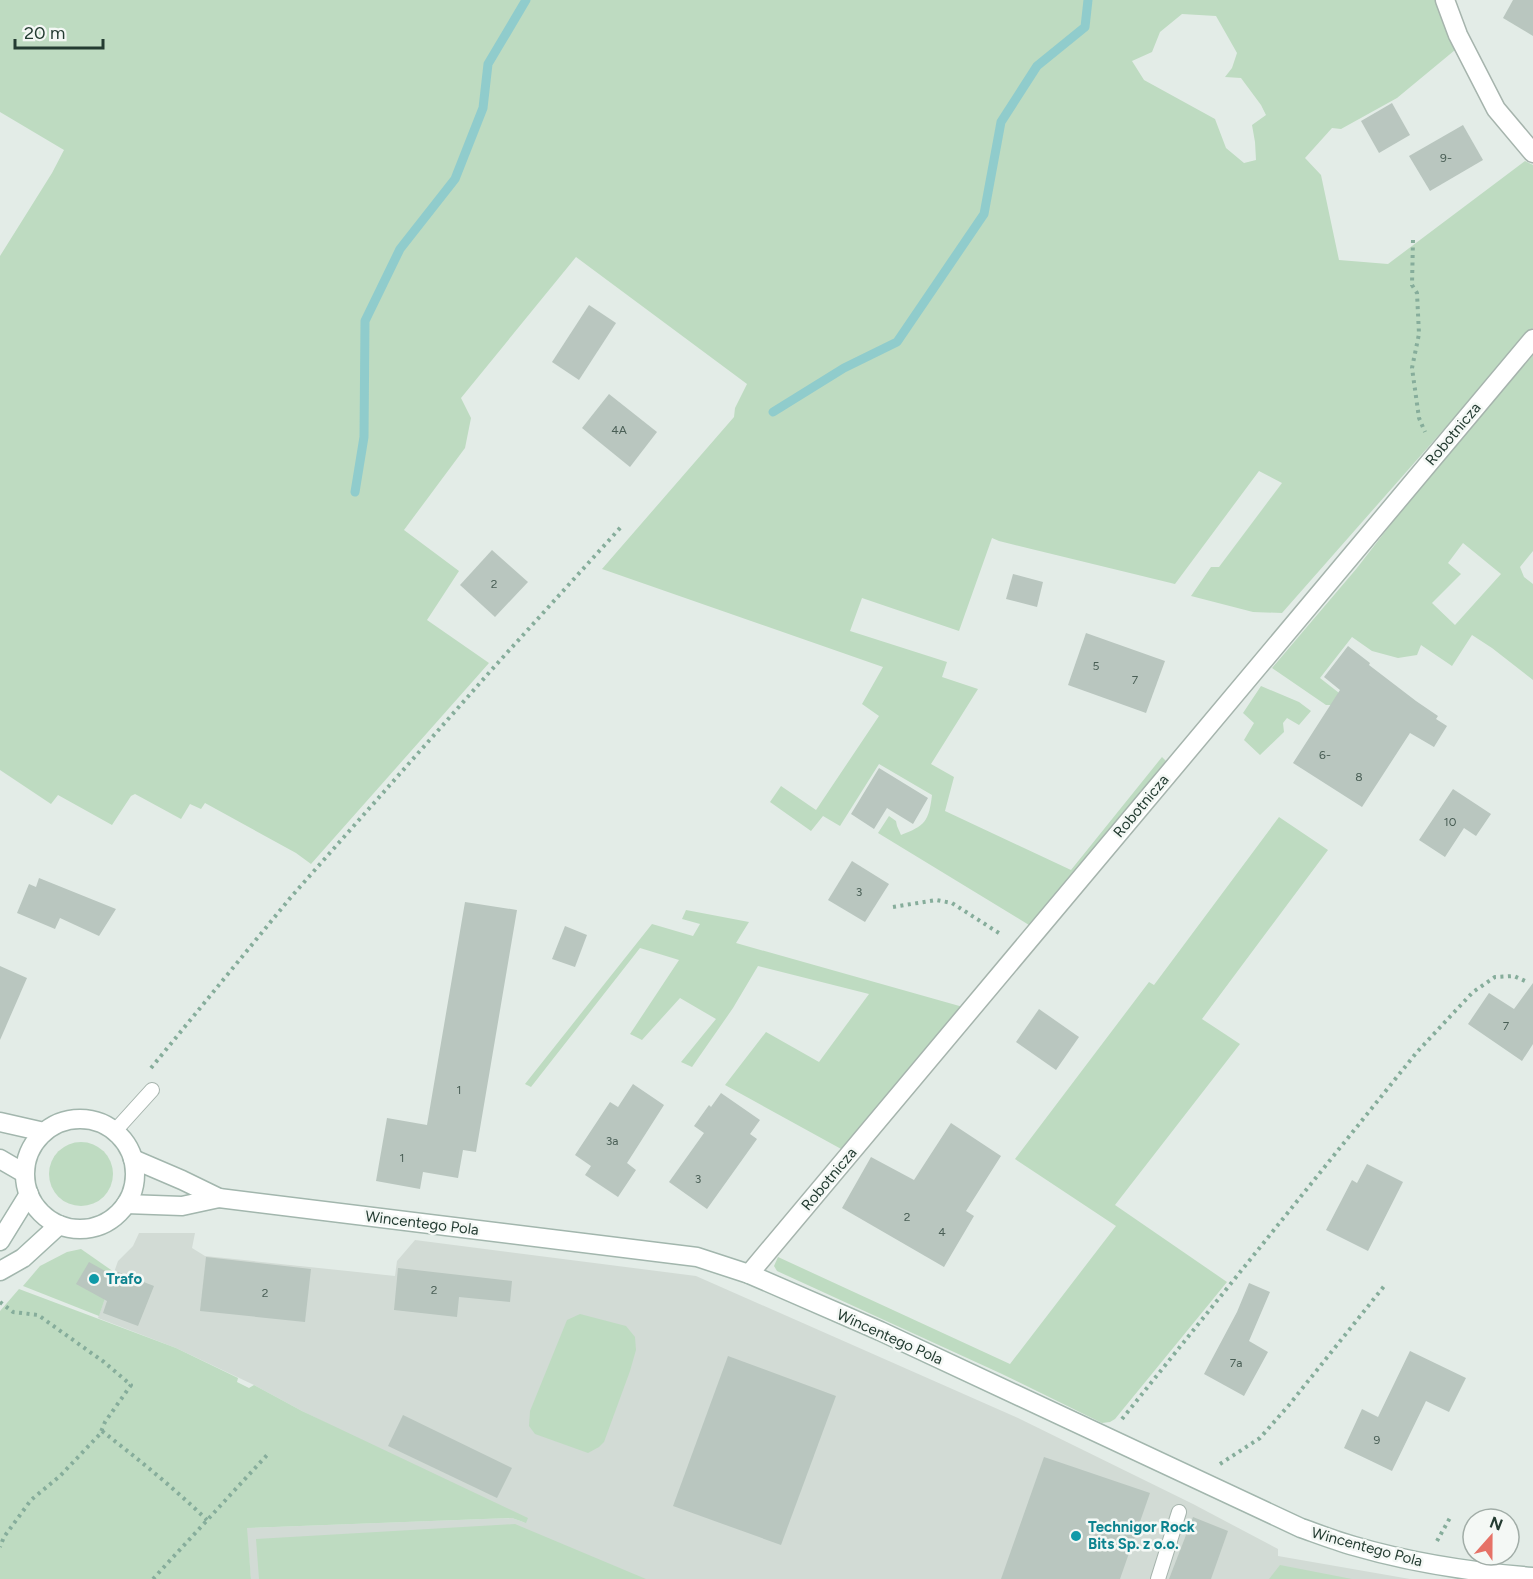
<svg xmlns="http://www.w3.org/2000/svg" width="1533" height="1579" viewBox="0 0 1533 1579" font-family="Figtree,sans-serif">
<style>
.built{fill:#d2dbd5}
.green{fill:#bedbc1;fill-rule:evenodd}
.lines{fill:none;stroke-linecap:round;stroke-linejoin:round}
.stream{stroke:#90cccc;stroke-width:9}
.building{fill:#b9c6bf}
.lane-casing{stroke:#a6b4ad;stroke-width:16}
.street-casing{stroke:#a6b4ad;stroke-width:21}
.secondary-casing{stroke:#a2b6ad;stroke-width:21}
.path{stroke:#86ad9b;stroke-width:4;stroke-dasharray:3 4.5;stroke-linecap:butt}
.lane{stroke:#fff;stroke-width:14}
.street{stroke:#fff;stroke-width:18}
.secondary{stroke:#fff;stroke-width:18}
.culture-dot{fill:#0f9aa8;stroke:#f4f8f5;stroke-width:2}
.labels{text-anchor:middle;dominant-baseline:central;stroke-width:5;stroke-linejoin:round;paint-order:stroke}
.number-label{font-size:12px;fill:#495e55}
.street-label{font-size:15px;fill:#243c32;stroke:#f4f8f5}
.culture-label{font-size:15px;font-weight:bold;fill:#0d838f;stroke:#f4f8f5;text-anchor:start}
</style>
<rect width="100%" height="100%" fill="#e3ece7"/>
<path class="built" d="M139,1233H195L192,1248L205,1256L395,1276L397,1261L415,1240L696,1276L1018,1418L1193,1504L1278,1549V1556L1410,1579H251L246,1528L512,1518L526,1523L302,1411L254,1385L176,1348L98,1318L118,1261L133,1246Z"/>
<g class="green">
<path d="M0,0H1437L1455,50L1397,98L1341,129L1332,128L1305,158L1321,175L1339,260L1388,264L1525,161L1533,165V328L1282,613L1253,612L1191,596L1211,567H1219L1282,483L1259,471L1175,584L999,541L992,538L959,631L862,598L850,631L947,662L942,677L978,689L931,764L954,777L945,811L1071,870L1162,757L1166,761L1029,925L878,833L889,816L896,821L897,826L901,835C925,826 929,821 932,795L879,764L840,826L823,816L811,831L770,802L781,786L816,810L879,716L862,704L883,667L602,569L734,417L735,408L747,384L576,257L461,398L471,418L465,448L404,530L459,571L427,620L489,663L311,864L296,853L205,803L201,809L190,804L181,819L135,794L131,796L112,825L58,795L51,804L0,770V256L52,173L64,150L0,112ZM1182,14L1216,16L1237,53L1232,68L1225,77L1241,78L1261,105L1266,115L1252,125L1255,142L1256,160L1244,163L1226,148L1215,119L1144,80L1132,61L1152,52L1160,32Z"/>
<path d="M1533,355V551L1520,567L1524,577L1533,584V680L1492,648L1472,635L1452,666L1421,645L1417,655L1398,658L1372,651L1352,637L1320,678L1348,700L1335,705H1326L1272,668L1357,568L1408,502ZM1463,543L1501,574L1455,625L1432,603L1461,574L1448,563Z"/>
<path d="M1261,686L1299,702L1311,711L1299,725L1287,718L1283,723L1284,732L1260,755L1244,740L1254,723L1243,713Z"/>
<path d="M1279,817L1328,850L1202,1019L1240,1044L1115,1205L1227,1282L1115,1419L1110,1422L1102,1423L1002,1374L777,1271L774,1266L778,1257L1010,1364L1116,1226L1015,1159L1149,982L1154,985Z"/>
<path d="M686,910L749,922L736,943L963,1007L843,1150L725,1085L766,1032L819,1062L869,994L758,966L733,1008L692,1067L681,1062L716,1019L680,998L642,1040L630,1034L679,960L640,948L531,1087L525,1084L652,924L693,936L700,924L682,919Z"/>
<circle cx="81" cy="1174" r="32"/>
<path d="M81,1249L114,1272L99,1316L23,1286L40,1266L67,1252Z"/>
<path d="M19,1289L176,1348L238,1378L237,1382L249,1388L254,1385L302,1411L528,1518L526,1523L512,1518L247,1528L251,1579H0V1311Z"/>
<path d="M580,1314L626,1326L635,1337L636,1350L630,1371L604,1442L599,1447L588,1453L535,1434L529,1426L530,1411L567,1320Z"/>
<path d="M515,1524L646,1579H259L256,1539Z"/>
<path d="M1280,1565L1352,1579H1269Z"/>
</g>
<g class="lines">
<g class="stream">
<path d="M773,412L844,368L897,342L984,214L1001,122L1037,66L1085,27L1088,0"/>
<path d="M355,492L364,437L365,321L400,249L455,179L483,108L488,64L526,0"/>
</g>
</g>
<g class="building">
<path d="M1513,0H1533V36L1503,18Z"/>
<path d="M1392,103L1410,135L1379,153L1361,121Z"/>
<path d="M1463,125L1483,160L1430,191L1409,156Z"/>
<path d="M589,305L616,323L579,380L552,362Z"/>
<path d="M609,394L657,432L630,467L582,428Z"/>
<path d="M492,550L528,582L495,617L460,585Z"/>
<path d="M1013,574L1043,582L1037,607L1006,599Z"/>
<path d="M1086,633L1165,661L1146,713L1068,685Z"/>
<path d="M1348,646L1370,663L1369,665L1416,701L1438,716L1436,719L1447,726L1434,747L1410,733L1362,807L1293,763L1340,690L1324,677Z"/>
<path d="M879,768L928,798L913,824L887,808L874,829L851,814Z"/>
<path d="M1453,789L1491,814L1476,836L1464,828L1445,857L1419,840Z"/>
<path d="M852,861L889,884L865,922L828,900Z"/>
<path d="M39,878L116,909L99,936L60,918L55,929L17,913L29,884L36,887Z"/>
<path d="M465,902L517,910L476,1152L463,1150L458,1178L423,1172L420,1189L376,1181L387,1118L427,1125Z"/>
<path d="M565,926L587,935L575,967L552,959Z"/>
<path d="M0,966L27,978L0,1040Z"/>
<path d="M1533,983V1044L1522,1061L1468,1024L1489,993L1514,1009Z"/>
<path d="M1039,1009L1079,1037L1056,1070L1016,1042Z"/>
<path d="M633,1084L664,1105L627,1163L636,1170L618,1197L585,1175L591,1166L575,1155L610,1102L618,1107Z"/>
<path d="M721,1093L760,1120L750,1134L757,1139L707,1209L669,1182L704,1133L694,1126L709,1105L711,1107Z"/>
<path d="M951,1123L1001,1156L966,1211L974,1216L944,1267L842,1208L871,1157L914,1180Z"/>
<path d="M1367,1164L1403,1182L1368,1251L1326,1230L1352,1180L1357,1183Z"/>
<path d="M206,1257L311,1269L305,1322L200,1311Z"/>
<path d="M89,1262L116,1277L118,1272L154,1286L138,1326L103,1313L107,1301L76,1284Z"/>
<path d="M398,1268L512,1281L510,1302L459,1297L457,1317L394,1310Z"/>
<path d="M1249,1283L1270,1292L1249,1341L1268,1352L1244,1396L1204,1374L1237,1312Z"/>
<path d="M1410,1351L1466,1378L1449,1412L1426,1401L1392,1471L1344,1448L1362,1409L1378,1417Z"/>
<path d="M728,1356L836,1396L781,1545L673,1506Z"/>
<path d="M403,1415L512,1468L497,1498L388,1446Z"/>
<path d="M1044,1457L1150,1493L1120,1579H1001Z"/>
<path d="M1193,1517L1228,1531L1211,1579H1169Z"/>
</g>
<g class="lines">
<g class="lane-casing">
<g id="lane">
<path d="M114,1132L152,1090"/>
<path d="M1158,1579L1179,1512"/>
</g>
</g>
<g class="street-casing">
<g id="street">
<path d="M1445,0L1458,35L1496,109L1533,153"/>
<path d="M749,1274L1533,339"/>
</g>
</g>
<g class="secondary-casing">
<g id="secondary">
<circle cx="80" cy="1174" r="55"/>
<path d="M0,1122L44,1132"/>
<path d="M0,1159L24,1173"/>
<path d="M133,1159L182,1180L219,1198L697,1257L749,1274L880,1331L1301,1528C1318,1534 1336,1541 1354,1546C1412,1563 1472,1572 1533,1577"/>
<path d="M126,1204L182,1206L219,1198"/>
<path d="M0,1241L29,1194"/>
<path d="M0,1271L23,1258L59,1225"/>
</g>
</g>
<g class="path">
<path d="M1413,240L1412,285L1417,293L1419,334L1412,368L1419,418L1425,432"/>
<path d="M893,907L936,900L952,903L1002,935"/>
<path d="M151,1068L291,897L495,666L621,527"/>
<path d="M0,1302L13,1312L38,1315L104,1362L131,1385L105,1422L100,1434L60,1476L31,1500L4,1537L0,1547"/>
<path d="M1122,1419L1417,1052L1473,992L1495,977L1514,976L1525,981"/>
<path d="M102,1431C138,1459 174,1488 207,1520"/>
<path d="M1220,1464L1260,1438L1289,1405L1385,1285"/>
<path d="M1437,1541L1451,1516"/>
<path d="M153,1579L267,1455"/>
</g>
<use href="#lane" class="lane"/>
<use href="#street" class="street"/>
<use href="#secondary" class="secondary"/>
</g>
<g class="culture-dot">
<circle cx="94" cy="1279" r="6"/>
<circle cx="1076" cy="1536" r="6"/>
</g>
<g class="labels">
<g class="number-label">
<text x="1446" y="158">9-</text>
<text x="619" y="430">4A</text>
<text x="494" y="584">2</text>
<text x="1096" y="666">5</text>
<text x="1135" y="680">7</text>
<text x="1325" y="755">6-</text>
<text x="1359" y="777">8</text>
<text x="1450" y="822">10</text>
<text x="859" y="892">3</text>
<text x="1506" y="1026">7</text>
<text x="459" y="1090">1</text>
<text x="612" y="1141">3a</text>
<text x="402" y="1158">1</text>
<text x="698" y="1179">3</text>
<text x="907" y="1217">2</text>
<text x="942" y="1232">4</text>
<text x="434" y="1290">2</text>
<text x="265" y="1293">2</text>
<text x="1236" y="1363">7a</text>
<text x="1377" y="1440">9</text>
</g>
<g class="street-label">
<text transform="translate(1453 434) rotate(-50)">Robotnicza</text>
<text transform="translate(1141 806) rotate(-50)">Robotnicza</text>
<text transform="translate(829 1179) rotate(-50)">Robotnicza</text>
<text transform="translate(422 1223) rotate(7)">Wincentego Pola</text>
<text transform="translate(890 1337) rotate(24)">Wincentego Pola</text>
<text transform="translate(1367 1547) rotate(15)">Wincentego Pola</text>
</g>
<g class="culture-label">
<text x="106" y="1279">Trafo</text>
<text x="1088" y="1527">Technigor Rock<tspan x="1088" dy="17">Bits Sp. z o.o.</tspan></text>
</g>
</g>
<g transform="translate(1491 1537) rotate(21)"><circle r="28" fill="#f4f8f5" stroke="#a1ada7" stroke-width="1.5"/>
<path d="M0-4.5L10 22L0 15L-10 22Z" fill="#e67267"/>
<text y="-9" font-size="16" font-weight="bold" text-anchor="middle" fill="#243c32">N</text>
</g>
<path d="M15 39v9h88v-9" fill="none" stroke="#243c32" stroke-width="3"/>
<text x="24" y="39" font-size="18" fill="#243c32" stroke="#f4f8f5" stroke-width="4.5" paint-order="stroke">20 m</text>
</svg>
